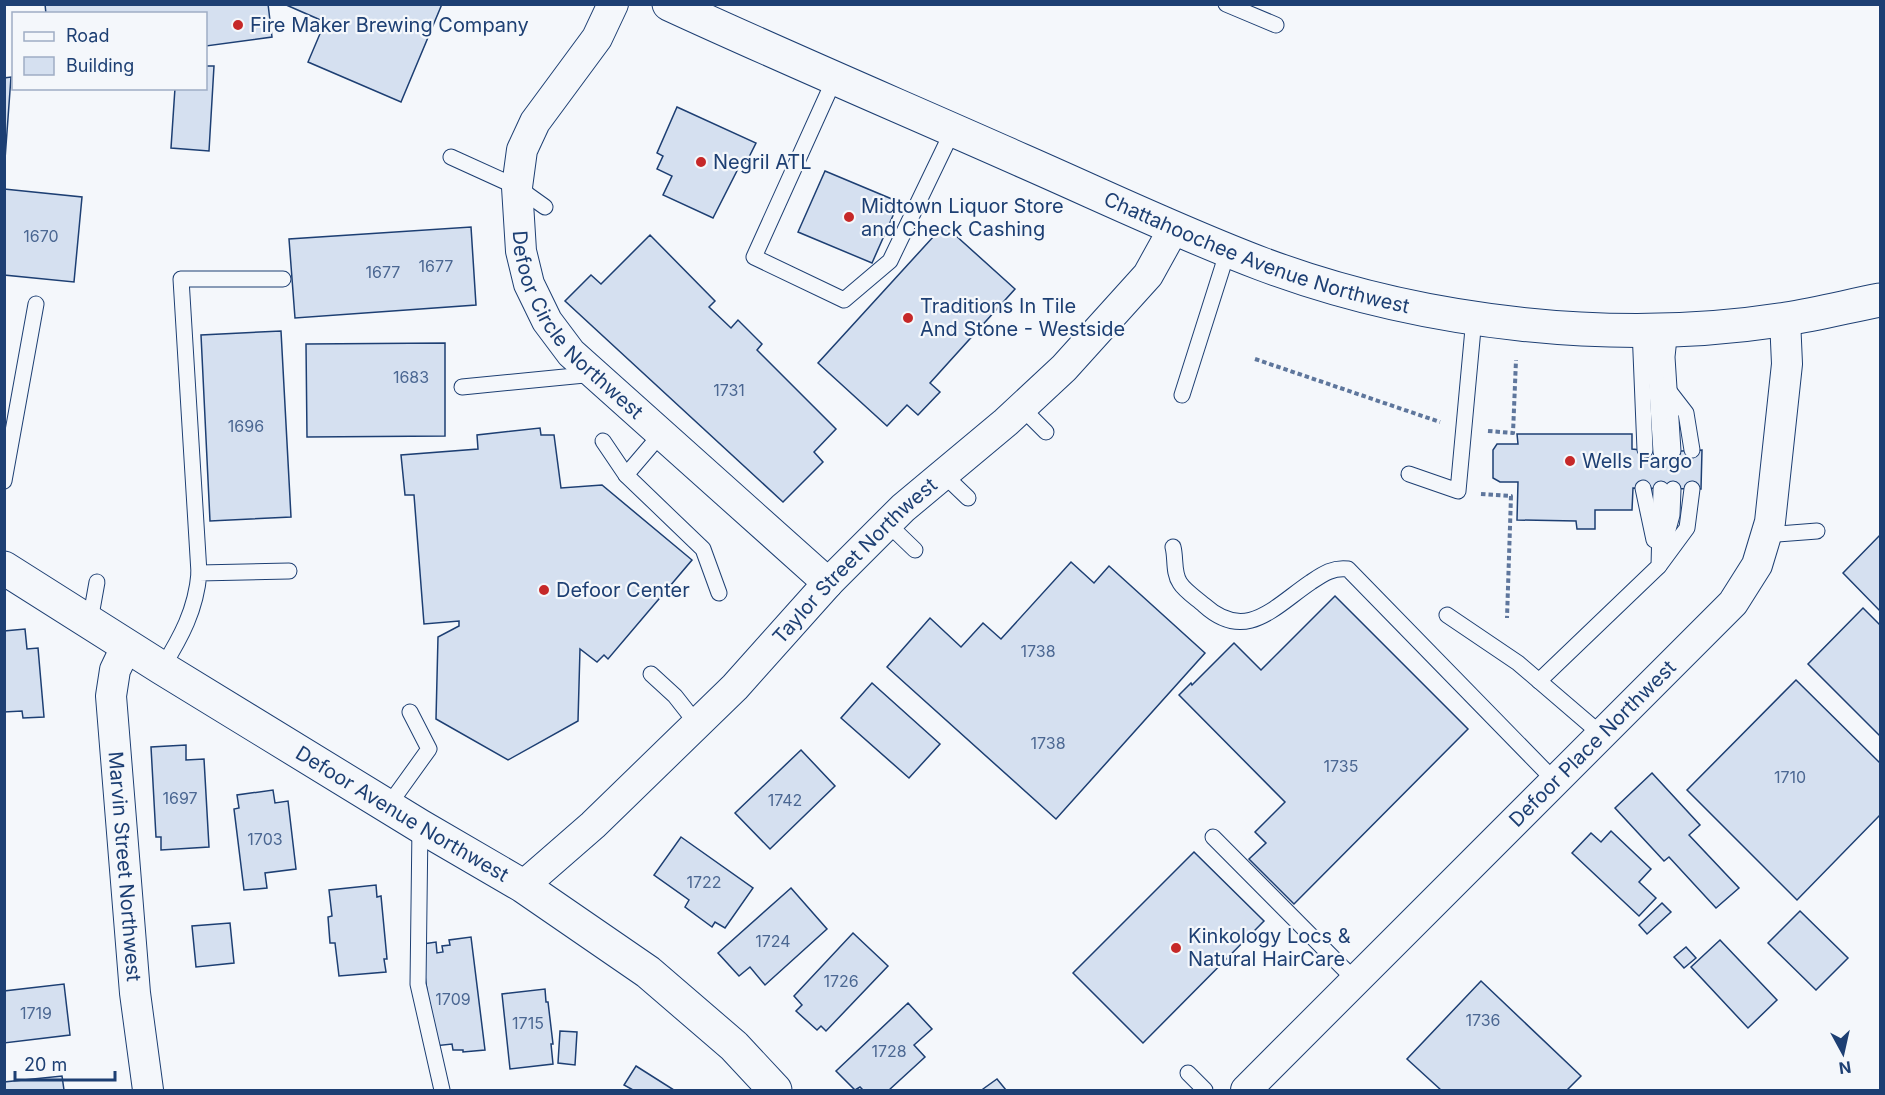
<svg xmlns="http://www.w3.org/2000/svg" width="1885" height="1095" viewBox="0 0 1885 1095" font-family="Inter,sans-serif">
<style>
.building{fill:#d5e0f0;stroke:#1d3f73;stroke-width:1.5}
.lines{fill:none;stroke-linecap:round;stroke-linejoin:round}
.service-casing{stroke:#1d3f73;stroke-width:17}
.minor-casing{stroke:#1d3f73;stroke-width:32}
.tertiary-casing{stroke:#1d3f73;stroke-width:35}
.path{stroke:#5e769c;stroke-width:4;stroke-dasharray:4.5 3;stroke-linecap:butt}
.service{stroke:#f4f7fb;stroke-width:15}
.minor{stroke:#f4f7fb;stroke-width:30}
.tertiary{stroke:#f4f7fb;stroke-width:33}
.poi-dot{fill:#c62828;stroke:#f4f7fb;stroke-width:2}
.labels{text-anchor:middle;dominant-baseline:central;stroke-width:4.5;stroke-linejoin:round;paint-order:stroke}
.number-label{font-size:16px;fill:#4b6792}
.poi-label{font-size:20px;fill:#1d3f73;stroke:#f4f7fb;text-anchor:start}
.street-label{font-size:20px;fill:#1d3f73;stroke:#f4f7fb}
</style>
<rect width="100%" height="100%" fill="#f4f7fb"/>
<g class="building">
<path d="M45,4H268L272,37L206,46V14H46Z"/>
<path d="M284,4H442L401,102L308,62L325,22Z"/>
<path d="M206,66H214L209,151L171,148L175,88H206Z"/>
<path d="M11,77L4,173V78Z"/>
<path d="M677,107L756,143L746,163L742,161L713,218L663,195L672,176L657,169L663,156L657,153Z"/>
<path d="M825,171L899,202L872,263L798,232Z"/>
<path d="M4,189L82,197L74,282L4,275Z"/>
<path d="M944,225L1015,289L930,383L940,392L918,415L907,405L887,426L818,363Z"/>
<path d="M471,227L476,305L295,318L289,239Z"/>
<path d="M650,235L715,301L709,307L731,328L738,320L762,344L757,350L836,429L814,452L823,462L783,502L565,301L591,275L601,284Z"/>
<path d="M281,331L291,517L210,521L201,335Z"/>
<path d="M445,343V436L307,437L306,344Z"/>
<path d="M540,428L541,435H554L561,488L602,485L692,560L608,659L604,655L597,662L580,649L578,721L508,760L436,719L438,637L459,626V621L424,624L414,495H405L401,455L478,449L477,435Z"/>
<path d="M1517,434H1632V449L1661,452L1702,450L1701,489L1633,488L1632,510H1595V529H1577L1576,521L1517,520L1518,482H1500L1493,478V450L1497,444H1518Z"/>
<path d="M1880,535V611L1843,573Z"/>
<path d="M1071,562L1094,583L1109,566L1205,653L1056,819L887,667L930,618L961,647L983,623L1001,639Z"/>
<path d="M1335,596L1468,729L1294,904L1249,859L1266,843L1255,832L1285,802L1179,695L1191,683L1192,685L1234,643L1261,670Z"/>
<path d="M1863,608L1880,625V736L1808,664Z"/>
<path d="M25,629L27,649L38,648L44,717L23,718L22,711L4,712V631Z"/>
<path d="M1796,680L1880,763V815L1797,900L1687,790Z"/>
<path d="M872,683L940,744L909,778L841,718Z"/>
<path d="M186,745V760L204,759L209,847L161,850V837H156L151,747Z"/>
<path d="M801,750L835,786L770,849L735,813Z"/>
<path d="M1652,773L1700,825L1689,835L1739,888L1716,908L1669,857L1664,861L1615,808Z"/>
<path d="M273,790L275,803L288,801L296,869L265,873L267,888L244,890L234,809L239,808L237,795Z"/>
<path d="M1611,831L1651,869L1639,882L1656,898L1639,916L1572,853L1591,833L1601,842Z"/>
<path d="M681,837L753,888L725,928L715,922L712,927L685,907L689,900L654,875Z"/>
<path d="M1194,852L1264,921L1143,1043L1073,973Z"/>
<path d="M376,885L377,897L381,896L387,959H384L386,972L339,976L335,943H330L328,917L332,916L329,890Z"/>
<path d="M791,888L827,929L765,985L750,967L739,976L718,953Z"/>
<path d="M1662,903L1671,912L1647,934L1639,925Z"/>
<path d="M1800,911L1848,958L1816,990L1768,943Z"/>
<path d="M230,923L234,963L196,967L192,926Z"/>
<path d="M853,933L888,966L826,1031L821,1026L817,1030L796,1011L802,1005L794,996Z"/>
<path d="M471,937L485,1050L463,1052V1050H453L452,1044L434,1046L422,952L423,944L436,942L437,953L443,952L442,946L450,945L449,940Z"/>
<path d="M1720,940L1777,1000L1748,1028L1691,967Z"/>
<path d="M1686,947L1696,958L1684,968L1674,957Z"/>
<path d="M1481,981L1581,1076L1567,1090H1441L1407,1059Z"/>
<path d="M64,984L70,1035L4,1043V991Z"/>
<path d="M545,989L546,1002H548L553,1044H551L553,1064L510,1069L502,994Z"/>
<path d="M908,1003L932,1029L914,1045L925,1057L889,1090H863L860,1087L855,1090L836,1071Z"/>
<path d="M560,1031L577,1032L575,1065L558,1063Z"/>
<path d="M636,1066L674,1090H633L624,1085Z"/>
<path d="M62,1076L64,1090H4V1082Z"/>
<path d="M997,1079L1006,1090H982L983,1089Z"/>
</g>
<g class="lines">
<g class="service-casing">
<g id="service">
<path d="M1226,4L1276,25"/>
<path d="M834,80L754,257L844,300L890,261L953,130"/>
<path d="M451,157L517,187L545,207"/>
<path d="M1670,328L1667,357L1673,451"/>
<path d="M1640,329L1645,450"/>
<path d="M1653,329L1661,452"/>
<path d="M462,387L595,374"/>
<path d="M1669,391L1686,413L1692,450"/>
<path d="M1182,395L1228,250"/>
<path d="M1022,408L1046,432"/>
<path d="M661,434L626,475L703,549L719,593"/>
<path d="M603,441L626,475"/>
<path d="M943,474L968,498"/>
<path d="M1409,474L1458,491L1474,318"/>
<path d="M4,481L36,304"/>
<path d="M1643,488L1654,540"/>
<path d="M887,523L915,550"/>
<path d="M1766,535L1817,531"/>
<path d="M1666,537L1672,515L1673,489"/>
<path d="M1173,547C1176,558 1173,573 1180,583C1185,591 1196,598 1204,605C1246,643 1274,607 1311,582C1323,574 1333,567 1348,569L1555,781"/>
<path d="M1659,566L1687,528L1692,489"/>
<path d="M199,573L181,279H283"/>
<path d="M1447,615L1518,663L1602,735"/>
<path d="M90,621L97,582"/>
<path d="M162,668C181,637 196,610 199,573L289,571"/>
<path d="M651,674L675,696L697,724"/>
<path d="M1539,681L1659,566L1661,489"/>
<path d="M388,806L429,749L410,712"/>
<path d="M420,826L418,984L442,1090"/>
<path d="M1213,837L1356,981"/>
<path d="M1188,1073L1205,1090"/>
</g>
</g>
<g class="minor-casing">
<g id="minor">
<path id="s1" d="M613,4L597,38L535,122L522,150L517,187L521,251L529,284L547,321L571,353L828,583"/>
<path id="s2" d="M127,645L115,670L111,696L135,993L148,1090"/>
<path id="s3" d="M523,886L593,825L735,687L828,583L903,508L1006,422L1064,368L1148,275L1174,228"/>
<path id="s4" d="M1246,1090L1733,603L1757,565L1770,522L1787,364L1785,319"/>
</g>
</g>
<g class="tertiary-casing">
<g id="tertiary">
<path id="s5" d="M669,4C786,58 904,108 1021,160C1101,195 1180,233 1262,264C1422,324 1617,346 1786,319C1818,314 1849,306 1880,300"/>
<path id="s6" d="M4,568L162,668L420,826L523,886L648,972L734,1046L775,1090"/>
</g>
</g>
<g class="path">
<path d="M1255,359L1440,422"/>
<path d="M1488,431L1513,433L1516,360"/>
<path d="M1481,494L1511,496L1507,618"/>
</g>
<use href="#service" class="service"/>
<use href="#minor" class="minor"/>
<use href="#tertiary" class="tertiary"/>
</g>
<g class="poi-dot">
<circle cx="238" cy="25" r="6"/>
<circle cx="701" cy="162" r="6"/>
<circle cx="849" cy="217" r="6"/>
<circle cx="908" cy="318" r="6"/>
<circle cx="1570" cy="461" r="6"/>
<circle cx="544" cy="590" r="6"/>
<circle cx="1176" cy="948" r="6"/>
</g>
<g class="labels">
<g class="number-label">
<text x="41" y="236">1670</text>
<text x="436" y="266">1677</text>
<text x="383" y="272">1677</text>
<text x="411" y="377">1683</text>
<text x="729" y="390">1731</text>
<text x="246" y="426">1696</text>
<text x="1038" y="651">1738</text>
<text x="1048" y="743">1738</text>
<text x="1341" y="766">1735</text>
<text x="1790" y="777">1710</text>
<text x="180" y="798">1697</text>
<text x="785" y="800">1742</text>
<text x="265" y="839">1703</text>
<text x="704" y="882">1722</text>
<text x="773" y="941">1724</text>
<text x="841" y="981">1726</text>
<text x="453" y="999">1709</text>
<text x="36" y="1013">1719</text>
<text x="1483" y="1020">1736</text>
<text x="528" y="1023">1715</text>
<text x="889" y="1051">1728</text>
</g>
<g class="poi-label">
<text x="250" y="25">Fire Maker Brewing Company</text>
<text x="713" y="162">Negril ATL</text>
<text x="861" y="206">Midtown Liquor Store<tspan x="861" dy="23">and Check Cashing</tspan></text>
<text x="920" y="306">Traditions In Tile<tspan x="920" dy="23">And Stone - Westside</tspan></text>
<text x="1582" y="461">Wells Fargo</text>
<text x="556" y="590">Defoor Center</text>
<text x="1188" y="936">Kinkology Locs &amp;<tspan x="1188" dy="23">Natural HairCare</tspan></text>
</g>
<g class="street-label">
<text stroke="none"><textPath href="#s5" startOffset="639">Chattahoochee Avenue Northwest</textPath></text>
<text stroke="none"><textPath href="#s1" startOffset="368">Defoor Circle Northwest</textPath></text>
<text stroke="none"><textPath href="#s3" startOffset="465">Taylor Street Northwest</textPath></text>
<text stroke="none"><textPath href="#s4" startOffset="490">Defoor Place Northwest</textPath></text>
<text stroke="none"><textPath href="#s6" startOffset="468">Defoor Avenue Northwest</textPath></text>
<text stroke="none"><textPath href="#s2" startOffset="225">Marvin Street Northwest</textPath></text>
</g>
</g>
<rect width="1885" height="1095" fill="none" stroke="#1d3f73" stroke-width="12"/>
<rect x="12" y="12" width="195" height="78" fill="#f4f7fb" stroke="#9eadc5" stroke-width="1.5"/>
<rect x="24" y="32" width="30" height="9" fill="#f4f7fb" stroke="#9eadc5" stroke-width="1.5"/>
<text x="66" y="42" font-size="18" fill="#1d3f73">Road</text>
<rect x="24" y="57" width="30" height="18" fill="#d5e0f0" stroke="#9eadc5" stroke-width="1.5"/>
<text x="66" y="72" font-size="18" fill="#1d3f73">Building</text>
<g transform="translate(1843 1053) rotate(172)" stroke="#f4f7fb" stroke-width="4.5" paint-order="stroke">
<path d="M0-4.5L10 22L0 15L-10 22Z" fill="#1d3f73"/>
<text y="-9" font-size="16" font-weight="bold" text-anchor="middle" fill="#1d3f73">N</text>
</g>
<path d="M15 1071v9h100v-9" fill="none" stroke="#1d3f73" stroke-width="3"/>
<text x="24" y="1071" font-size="18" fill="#1d3f73" stroke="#f4f7fb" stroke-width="4.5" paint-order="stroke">20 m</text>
</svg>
